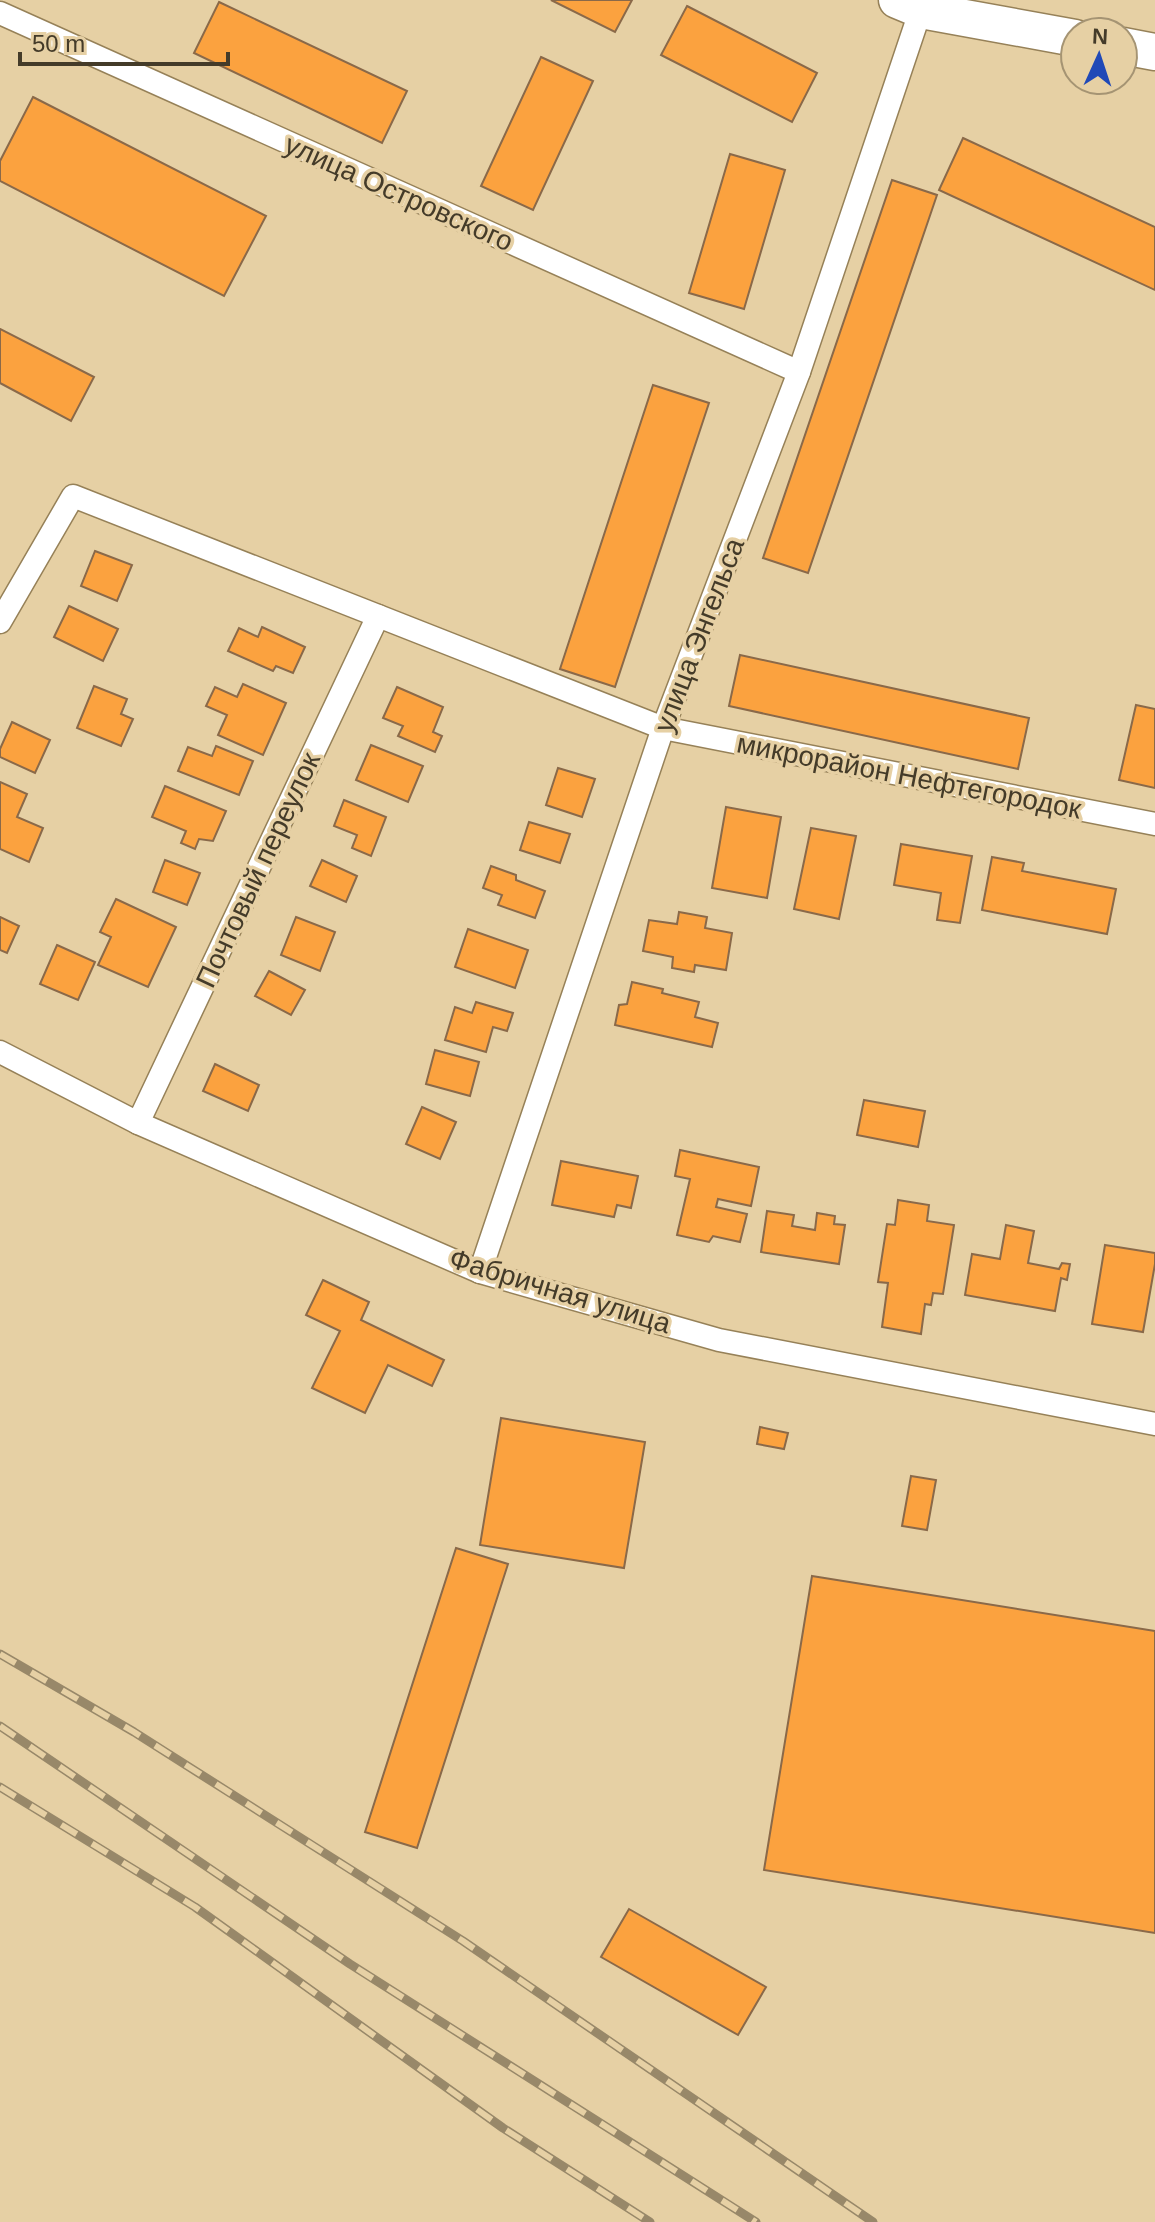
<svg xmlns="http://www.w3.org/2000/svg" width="1155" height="2222" viewBox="0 0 1155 2222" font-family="Helvetica,sans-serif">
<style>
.building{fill:#fba23f;stroke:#8a6949;stroke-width:2}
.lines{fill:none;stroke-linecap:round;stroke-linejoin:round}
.street-casing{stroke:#968158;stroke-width:25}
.primary-casing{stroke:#968158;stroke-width:39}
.street{stroke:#fff;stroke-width:22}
.primary{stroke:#fff;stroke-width:36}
.rail-casing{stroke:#988869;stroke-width:9}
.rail{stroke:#e6d0a4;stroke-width:6;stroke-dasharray:18;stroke-linecap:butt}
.labels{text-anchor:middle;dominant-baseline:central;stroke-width:7;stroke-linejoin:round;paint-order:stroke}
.street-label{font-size:28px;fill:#443b29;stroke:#e6d0a4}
</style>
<rect width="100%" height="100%" fill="#e6d0a4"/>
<g class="building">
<path d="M551,0H632L615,32Z"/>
<path d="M219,2L407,91L382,143L194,53Z"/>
<path d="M687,6L817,73L792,122L661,55Z"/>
<path d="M541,57L593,81L533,210L481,186Z"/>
<path d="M33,97L266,216L224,296L0,181V161Z"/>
<path d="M963,138L1155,227V290L939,190Z"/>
<path d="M730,154L785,170L744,309L689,293Z"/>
<path d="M892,180L937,195L808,573L763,558Z"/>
<path d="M0,329L94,377L71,421L0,383Z"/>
<path d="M653,385L709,403L615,687L560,669Z"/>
<path d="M95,551L132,565L117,601L81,586Z"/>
<path d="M69,606L118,629L103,661L54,637Z"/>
<path d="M262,627L305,647L293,673L276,666L273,671L228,651L239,628L258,637Z"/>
<path d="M740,655L1029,718L1018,769L729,706Z"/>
<path d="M243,684L286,703L263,755L218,735L227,715L206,706L215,687L237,697Z"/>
<path d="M94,686L127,699L121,714L133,719L121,746L77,728Z"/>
<path d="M397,687L443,707L433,732L442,736L435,752L398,736L403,726L383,718Z"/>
<path d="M1136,705L1155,709V788L1119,780Z"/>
<path d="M12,722L50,740L35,773L0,757V749Z"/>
<path d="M371,745L423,766L408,802L356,780Z"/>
<path d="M216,746L253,761L239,795L178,771L188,747L212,756Z"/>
<path d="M558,768L595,779L582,817L546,805Z"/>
<path d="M0,782L27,794L17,817L43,828L29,862L0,849Z"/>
<path d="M165,786L226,811L213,841L199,839L195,849L181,843L186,831L152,817Z"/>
<path d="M344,800L386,817L371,856L352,848L357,835L334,826Z"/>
<path d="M726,807L781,817L767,898L712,888Z"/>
<path d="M529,822L570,834L560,863L520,850Z"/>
<path d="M811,828L856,836L839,919L794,909Z"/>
<path d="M901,844L972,856L960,923L937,920L941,893L894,885Z"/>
<path d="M992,857L1024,863L1022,871L1116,889L1107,934L982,910Z"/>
<path d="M165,860L200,873L187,905L153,892Z"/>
<path d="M322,860L357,876L346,902L310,886Z"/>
<path d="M491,866L516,875V880L545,891L535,918L498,905L502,895L483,888Z"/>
<path d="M116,899L176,927L148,987L98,965L111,937L100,932Z"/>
<path d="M679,912L707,917L705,928L732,933L726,970L695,965L694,972L672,968L673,957L643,951L649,920L677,924Z"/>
<path d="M0,917L19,926L7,953L0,950Z"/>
<path d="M296,917L335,932L320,971L281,955Z"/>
<path d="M468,929L528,950L515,988L455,967Z"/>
<path d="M57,945L95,962L78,1000L40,984Z"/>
<path d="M269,971L305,990L291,1015L255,996Z"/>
<path d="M632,982L663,989L662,993L699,1002L695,1017L718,1023L712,1047L615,1025L619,1005L627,1004Z"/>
<path d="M476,1002L513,1013L507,1031L493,1027L486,1052L445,1040L455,1007L472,1013Z"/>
<path d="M435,1050L479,1062L470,1096L426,1084Z"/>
<path d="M215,1064L259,1085L248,1111L203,1091Z"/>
<path d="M864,1100L925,1111L918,1147L857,1135Z"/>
<path d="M422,1107L456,1122L440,1159L406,1144Z"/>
<path d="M680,1150L759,1167L751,1206L718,1199L716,1207L747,1214L740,1242L713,1236L709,1242L677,1235L690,1179L675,1176Z"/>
<path d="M561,1161L638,1176L631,1208L617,1205L614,1217L552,1205Z"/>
<path d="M898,1200L929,1205L927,1221L954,1225L943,1294L933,1293L931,1305L925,1304L921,1334L882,1327L888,1283L878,1282L887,1224L895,1225Z"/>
<path d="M767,1211L794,1215L792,1226L815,1230L817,1213L835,1216L834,1224L845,1225L839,1264L761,1252Z"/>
<path d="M1006,1225L1034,1231L1028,1263L1059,1269L1062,1263L1070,1264L1067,1280L1061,1278L1055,1311L965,1295L972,1254L1000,1259Z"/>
<path d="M1105,1245L1155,1253V1264L1143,1332L1092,1324Z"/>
<path d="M323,1280L369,1302L361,1320L444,1360L432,1386L388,1365L365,1413L312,1388L340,1331L306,1315Z"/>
<path d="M501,1418L645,1442L624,1568L480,1545Z"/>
<path d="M760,1427L788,1433L784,1449L757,1444Z"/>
<path d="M911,1476L936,1480L927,1530L902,1526Z"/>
<path d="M456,1548L508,1564L417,1848L365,1832Z"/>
<path d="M812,1576L1155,1631V1933L764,1870Z"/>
<path d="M629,1909L766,1987L738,2035L601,1957Z"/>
</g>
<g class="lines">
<g class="street-casing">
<g id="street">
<path d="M0,13L799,372"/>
<path d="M0,622L73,496L663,728L1155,824"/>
<path d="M0,1052L138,1123L480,1272L719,1340L1155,1424"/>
<path d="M138,1123L378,616"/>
<path d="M480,1272L663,728L799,372L924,0"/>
</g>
</g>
<g class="primary-casing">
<g id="primary">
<path d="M897,0L921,10L1075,38"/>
<path d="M1123,46L1155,52"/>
</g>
</g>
<use href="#street" class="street"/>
<use href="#primary" class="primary"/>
<g class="rail-casing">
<g id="rail">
<path d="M0,1654L134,1732L463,1941L873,2222"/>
<path d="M0,1726L350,1964L756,2222"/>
<path d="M0,1787L195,1907L503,2128L650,2222"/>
</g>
</g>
<use href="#rail" class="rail"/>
</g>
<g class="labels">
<g class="street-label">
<text transform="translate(399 193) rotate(24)">улица Островского</text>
<text transform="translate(699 635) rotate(-69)">улица Энгельса</text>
<text transform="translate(909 776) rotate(11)">микрорайон Нефтегородок</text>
<text transform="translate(258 870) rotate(-65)">Почтовый переулок</text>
<text transform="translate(560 1291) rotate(17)">Фабричная улица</text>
</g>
</g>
<g transform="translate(1099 56) rotate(3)"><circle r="38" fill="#e6d0a4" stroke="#a59473" stroke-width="2"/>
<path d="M0-6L14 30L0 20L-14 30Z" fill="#2049b7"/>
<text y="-12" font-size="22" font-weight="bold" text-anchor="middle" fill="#443b29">N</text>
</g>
<path d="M20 52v12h208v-12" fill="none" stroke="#443b29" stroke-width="4"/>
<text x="32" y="52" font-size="24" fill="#443b29" stroke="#e6d0a4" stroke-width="6" paint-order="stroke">50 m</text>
</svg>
